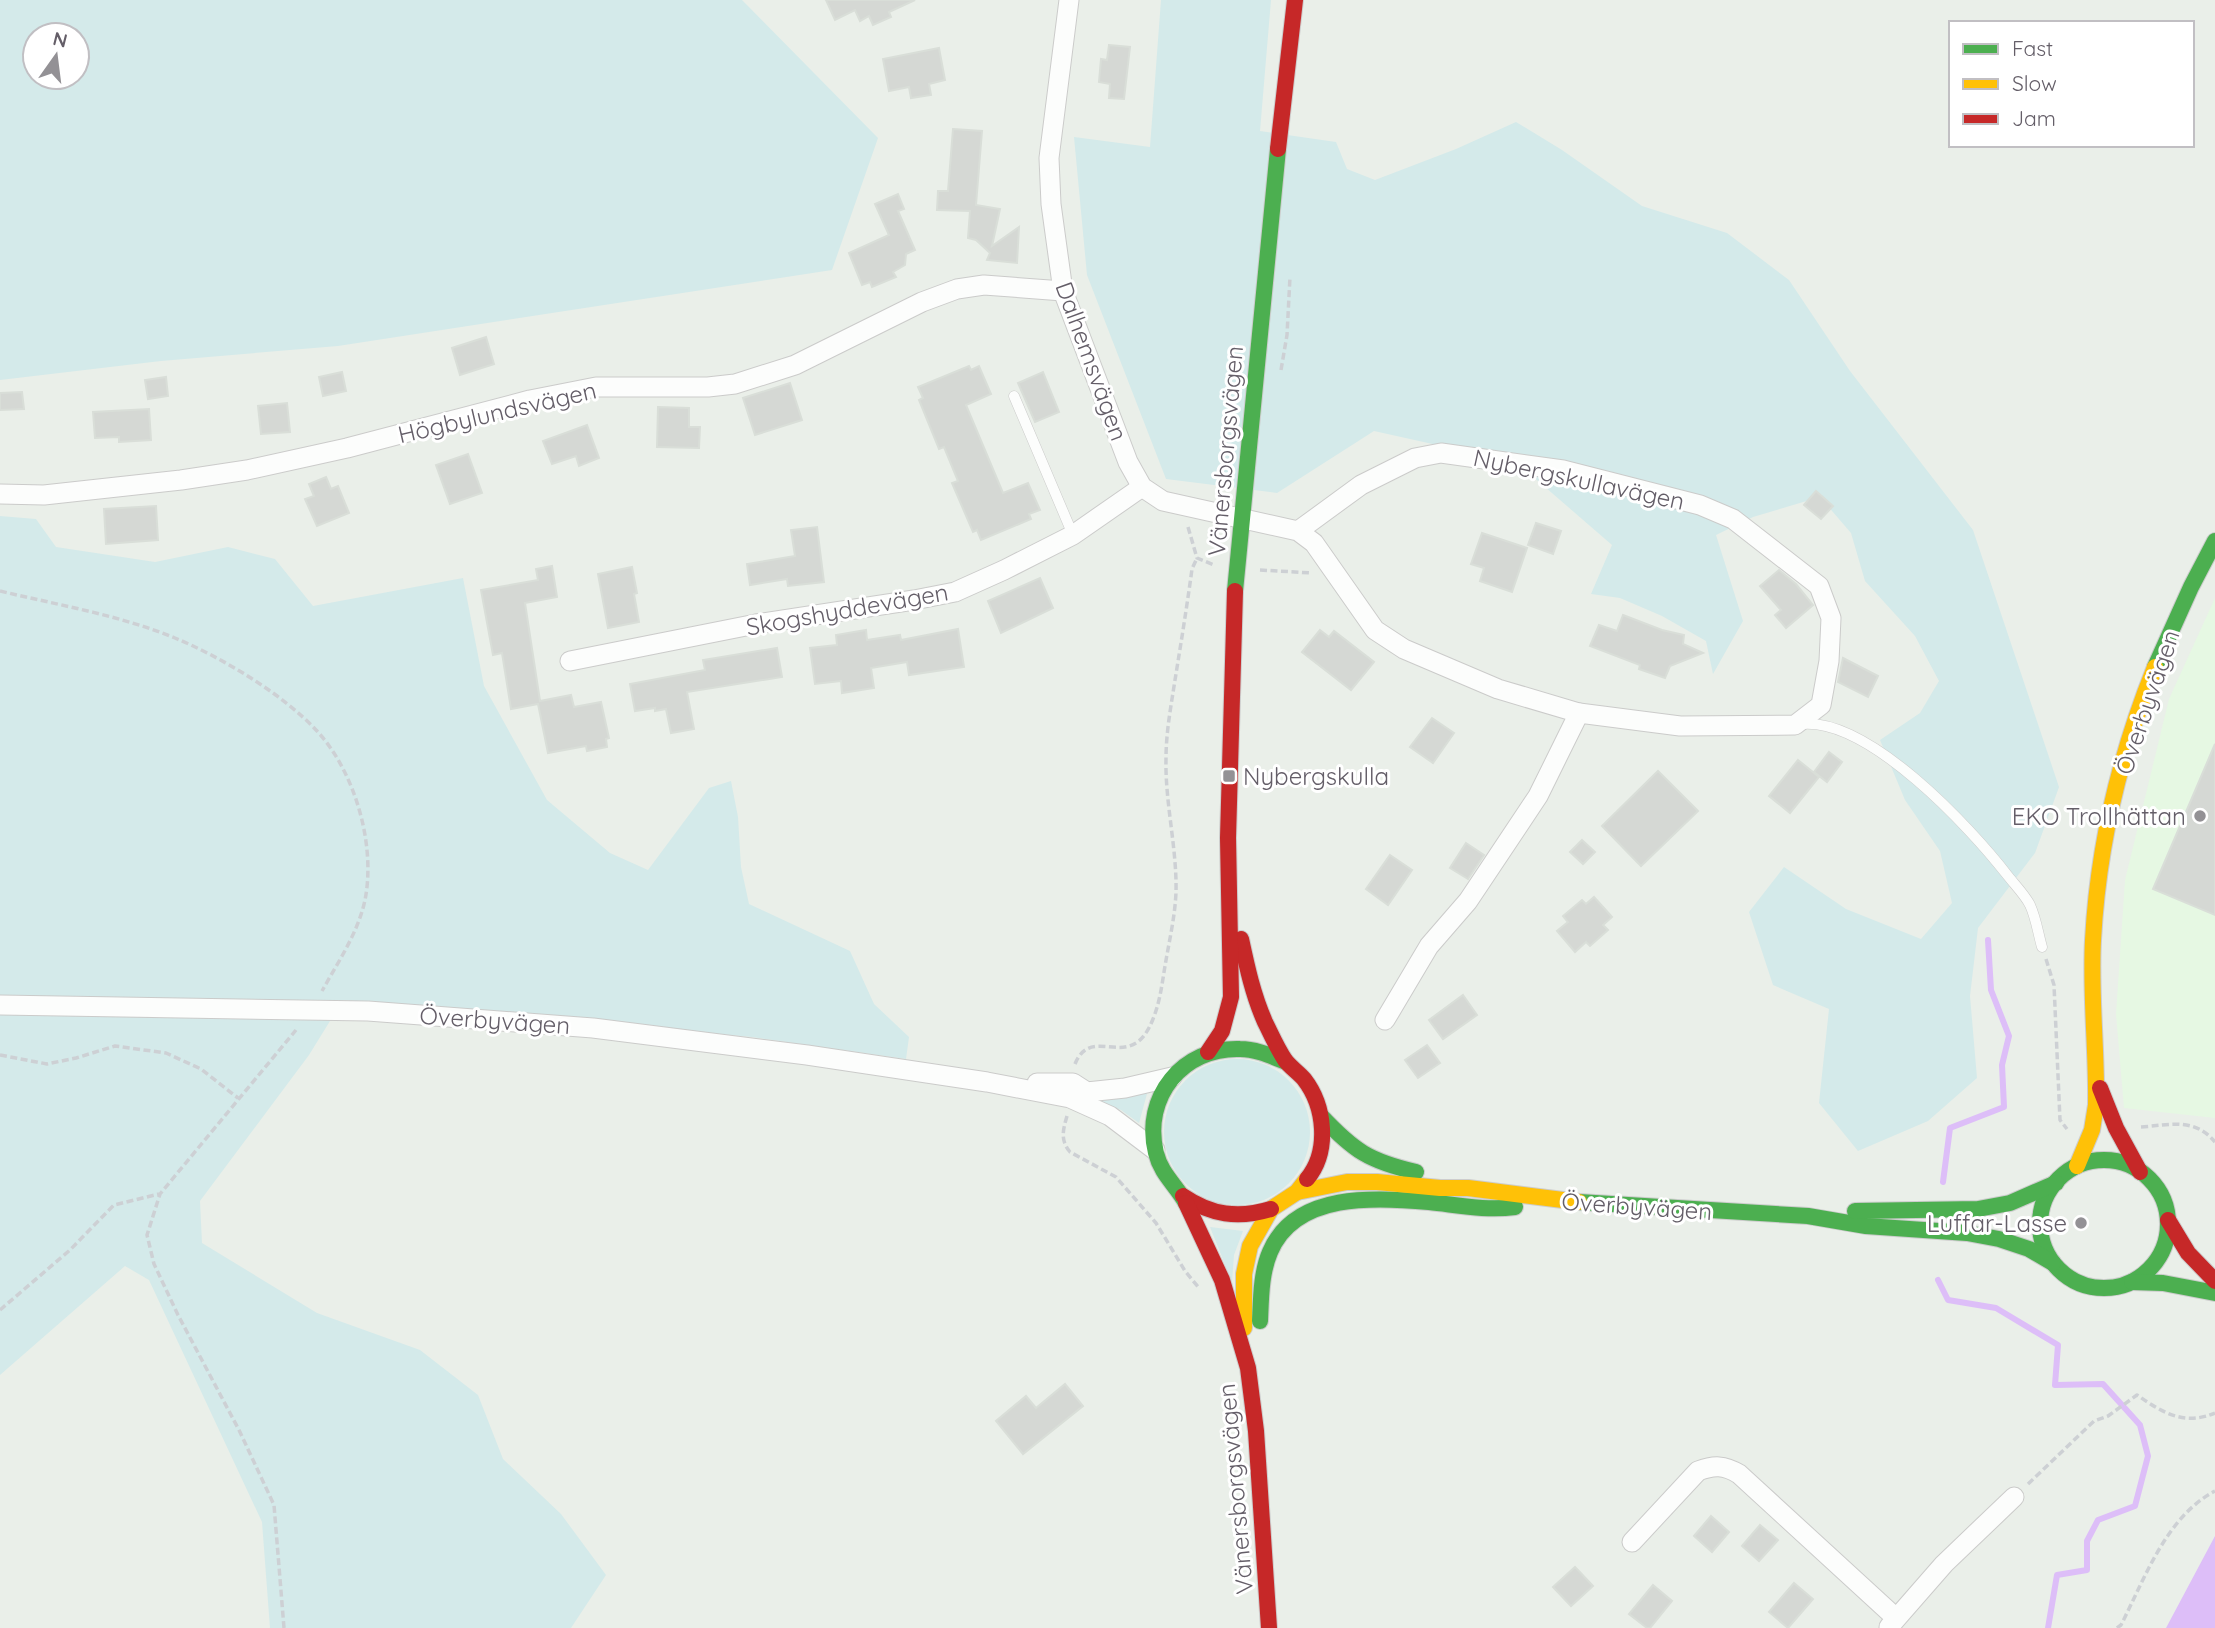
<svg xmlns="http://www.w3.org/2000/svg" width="2215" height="1628" viewBox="0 0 2215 1628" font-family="Quicksand,sans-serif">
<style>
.commercial{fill:#e6f8e3}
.green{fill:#d4eaea;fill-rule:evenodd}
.water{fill:#ddbef8}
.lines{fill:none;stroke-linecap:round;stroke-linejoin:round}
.stream{stroke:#ddbef8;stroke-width:6}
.building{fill:#d5d8d4;stroke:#d9ded8;stroke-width:2}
.lane-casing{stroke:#cbcbca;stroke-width:11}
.street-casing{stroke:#cbcbca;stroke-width:21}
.fast-casing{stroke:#cdcdcd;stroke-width:18}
.slow-casing{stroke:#cdcdcd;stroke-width:18}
.jam-casing{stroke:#cdcdcd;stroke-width:18}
.path{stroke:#cdd0d4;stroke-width:3.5;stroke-dasharray:7 3.5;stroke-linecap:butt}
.lane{stroke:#fcfdfc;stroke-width:10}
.street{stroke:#fcfdfc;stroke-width:19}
.fast{stroke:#4caf50;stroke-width:16}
.slow{stroke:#ffc107;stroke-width:16}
.jam{stroke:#c62828;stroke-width:16}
.poi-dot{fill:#939195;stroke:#fff;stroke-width:2.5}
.labels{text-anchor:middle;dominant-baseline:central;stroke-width:6;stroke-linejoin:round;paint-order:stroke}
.street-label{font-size:24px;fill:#645e68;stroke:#fff}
.poi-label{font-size:24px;fill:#645e68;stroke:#fff;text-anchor:end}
</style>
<rect width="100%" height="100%" fill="#eaefe9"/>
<path class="commercial" d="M2215,598V1118L2124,1108L2116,1014L2125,880L2169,699Z"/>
<g class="green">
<path d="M0,0H742L878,138L832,270L338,346L161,361L0,380ZM35,35H77V77H35Z"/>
<path d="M1161,0H1271L1260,131L1336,142L1347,169L1375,180L1456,149L1516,122L1562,150L1642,206L1727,233L1789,280L1850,371L1973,530L2059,787L2035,853L1978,928L1970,996L1977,1078L1928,1121L1858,1151L1819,1103L1829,1009L1773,985L1749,912L1784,867L1846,909L1921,939L1952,903L1940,851L1905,800L1880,740L1920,713L1939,681L1915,636L1865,581L1851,533L1820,497L1753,517L1716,535L1743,621L1713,674L1706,641L1662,616L1620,598L1591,594L1612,545L1530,474L1437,445L1374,431L1277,493L1166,479L1087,275L1074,137L1150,147Z"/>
<path d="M0,516L36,519L56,547L155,562L228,547L275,559L313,606L463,578L484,686L547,800L610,853L648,870L709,788L731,781L738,817L741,867L749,904L850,951L874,1004L909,1037L906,1059L752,1037L343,1000L309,1055L200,1201L202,1243L317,1313L420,1350L478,1395L503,1459L561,1514L606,1575L571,1628H270L262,1522L149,1280L125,1266L0,1375Z"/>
<circle cx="1237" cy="1132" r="73"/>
<path d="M1148,1090L1139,1123L1121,1110L1084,1096Z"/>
<path d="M1210,1227L1243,1231L1234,1255L1232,1282Z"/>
</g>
<path class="water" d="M2215,1536V1628H2165H2166Z"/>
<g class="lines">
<g class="stream">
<path d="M1943,1182L1950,1128L2004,1107L2002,1065L2009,1036L1991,990L1988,940"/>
<path d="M1938,1280L1948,1300L1996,1308L2058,1345L2055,1385L2103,1384L2140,1425L2148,1456L2135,1506L2098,1520L2087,1541V1570L2057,1575L2048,1628"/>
</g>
</g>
<g class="building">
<path d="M826,0H915L889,12L891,17L873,25L869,16L860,21L855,10L835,20Z"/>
<path d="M1109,45L1130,47L1124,99L1109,98L1110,84L1099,82L1101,59L1107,60Z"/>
<path d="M939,48L945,80L929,84L931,95L911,98L909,87L889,91L883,59Z"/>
<path d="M953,129L982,131L976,205L1000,209L992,246L1019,227L1017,263L987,260L990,253L976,240L968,238L970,211L937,210L938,191H948Z"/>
<path d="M898,194L904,209L898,211L915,250L906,254L905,265L893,272L896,277L872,287L870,282L862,285L849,253L889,235L875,204Z"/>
<path d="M486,337L494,364L460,375L452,348Z"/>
<path d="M969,366L971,370L979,366L991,394L966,405L1003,493L1028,483L1040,510L1029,514L1031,519L981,540L977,530L973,532L952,483L958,481L944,447L939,449L919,400L923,398L918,387Z"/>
<path d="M342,372L346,391L323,396L319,377Z"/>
<path d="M1043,372L1059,412L1035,422L1018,383Z"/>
<path d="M166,377L168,396L148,399L145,380Z"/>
<path d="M790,383L802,420L755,435L743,398Z"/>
<path d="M22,392L24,409L0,410V393Z"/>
<path d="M287,403L290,432L261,434L258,406Z"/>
<path d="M658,407L689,408V427H700L699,448L657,447Z"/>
<path d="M149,409L151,440L119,442V437L95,438L93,412Z"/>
<path d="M587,425L599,458L579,466L576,456L552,464L543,441Z"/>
<path d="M468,454L482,493L450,504L436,465Z"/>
<path d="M326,477L331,489L338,486L349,513L317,526L305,499L314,496L309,484Z"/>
<path d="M1816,491L1833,506L1821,519L1804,505Z"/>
<path d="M156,506L158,540L106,544L104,509Z"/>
<path d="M1536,523L1561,531L1553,554L1528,545Z"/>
<path d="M817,527L824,582L788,586L787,579L750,585L747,564L795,556L791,530Z"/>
<path d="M1482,533L1527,548L1512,592L1480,581L1484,568L1471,564Z"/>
<path d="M552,566L557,597L525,603L540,701L571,695L574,707L601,702L609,738L606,739L607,747L587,751L586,746L548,753L538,704L511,709L502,653L493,655L481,590L538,580L536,569Z"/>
<path d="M632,567L637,593L634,594L639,622L608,628L598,574Z"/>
<path d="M1779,570L1796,584L1813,605L1786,628L1775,615L1781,610L1760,586Z"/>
<path d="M1040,578L1053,608L1001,633L988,601Z"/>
<path d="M1623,615L1662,630L1684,635L1683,644L1703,653L1670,666L1665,678L1639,669L1640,665L1590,646L1599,625L1617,631Z"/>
<path d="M958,629L964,667L909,675L907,662L871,668L874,688L842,693L841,681L815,684L810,648L837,645L836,635L866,630L867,640L900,635L901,640Z"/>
<path d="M1320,630L1329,637L1334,631L1374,662L1351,690L1302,652Z"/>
<path d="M777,648L782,677L687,692L694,729L671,733L666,709L655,711V708L635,711L630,684L705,670L703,660Z"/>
<path d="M1843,658L1878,676L1868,697L1838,682Z"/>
<path d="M1432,718L1454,733L1433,763L1410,747Z"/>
<path d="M2215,744V915L2153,889Z"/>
<path d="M1829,752L1842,762L1827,782L1814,772Z"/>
<path d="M1798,760L1819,777L1790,813L1769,796Z"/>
<path d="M1658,771L1698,811L1641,866L1602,826Z"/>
<path d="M1582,840L1595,852L1583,864L1570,852Z"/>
<path d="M1466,843L1484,855L1468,879L1450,868Z"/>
<path d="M1390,855L1412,870L1388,905L1366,889Z"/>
<path d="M1594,897L1612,917L1603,925L1608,930L1590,946L1586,942L1575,952L1557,931L1568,922L1563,916L1582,900L1586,904Z"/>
<path d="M1463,995L1477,1015L1443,1039L1429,1020Z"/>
<path d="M1427,1045L1440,1063L1418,1078L1405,1060Z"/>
<path d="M1065,1384L1083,1406L1023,1454L996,1421L1026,1396L1036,1408Z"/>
<path d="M1711,1516L1729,1532L1712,1552L1694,1536Z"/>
<path d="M1760,1525L1778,1540L1759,1561L1742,1546Z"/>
<path d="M1575,1567L1593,1586L1571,1606L1553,1587Z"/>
<path d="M1794,1583L1813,1599L1788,1628L1769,1612Z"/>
<path d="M1653,1585L1672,1601L1650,1628H1647L1629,1614Z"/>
</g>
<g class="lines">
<g class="lane-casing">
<g id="lane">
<path d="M1014,396L1073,535"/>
<path d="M1802,724C1869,718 1970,827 2008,876C2015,885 2025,895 2030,905C2036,918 2038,933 2042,947"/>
</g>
</g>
<g class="street-casing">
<g id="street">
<path d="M1069,0L1049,158L1051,204L1063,291L1128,462L1142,487L1163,501L1298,531L1314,543L1375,630L1404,649L1498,689L1579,713L1680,726L1795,725L1821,705L1829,661L1831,618L1819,586L1733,519L1700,505L1563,470L1441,453L1415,458L1361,485L1298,531"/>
<path d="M0,494L44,495L181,480L247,470L347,448L530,400L596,387H708L735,384L795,365L922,302L957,289L984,285L1063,291"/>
<path d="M570,661L756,624L914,600L955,592L1004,570L1073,535L1142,487"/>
<path d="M0,1005L368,1011L593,1028L807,1055L987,1082L1070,1098L1110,1116L1155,1150"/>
<path d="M1385,1020L1429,946L1468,901L1538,796L1579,713"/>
<path d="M1037,1083H1073L1087,1092L1125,1088L1172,1077"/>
<path d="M1632,1542L1698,1471C1714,1465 1724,1465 1739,1474L1896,1618"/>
<path d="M1889,1627L1944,1564L2014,1497"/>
</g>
</g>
<g class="fast-casing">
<g id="fast">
<path d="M1235,591L1278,149"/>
<path d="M2155,667L2191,587L2215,541"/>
<path d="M1321,1116C1354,1151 1369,1161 1416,1172"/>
<circle cx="2104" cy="1224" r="64"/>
<path d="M1579,1202L1808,1216L1866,1226L1967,1233L1999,1239L2029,1249L2053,1263"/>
<path d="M1186,1203C1176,1185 1161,1174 1156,1153C1142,1097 1183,1047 1240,1049C1256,1049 1271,1056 1286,1062"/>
<path d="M1855,1211L1978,1209L2010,1203L2056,1183"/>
<path d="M2132,1282L2163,1283L2215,1293"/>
<path d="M1260,1321C1261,1298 1261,1273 1270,1252C1295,1192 1376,1197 1429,1202C1458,1205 1486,1211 1515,1207"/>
</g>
</g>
<g class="slow-casing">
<g id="slow">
<path d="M2077,1166L2092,1130L2096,1105C2097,1050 2090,995 2093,940C2098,847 2120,754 2155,667"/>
<path d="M1297,1192L1347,1182H1377L1440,1188H1468L1579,1202"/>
<path d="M1244,1328V1274L1250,1246L1271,1209L1297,1192L1307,1179"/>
</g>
</g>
<g class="jam-casing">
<g id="jam">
<path d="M1278,149L1295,0"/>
<path d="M1241,939C1247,967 1253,995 1265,1022C1271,1034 1277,1048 1285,1060C1290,1067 1298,1072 1304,1079C1325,1106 1330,1151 1307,1179"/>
<path d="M1208,1052L1222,1031L1231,997L1228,838L1235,591"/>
<path d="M2100,1088L2116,1128L2140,1172"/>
<path d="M1183,1196C1211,1215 1238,1219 1271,1209"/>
<path d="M1186,1203L1222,1280L1248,1368L1256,1431L1269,1628"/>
<path d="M2168,1220L2188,1253L2215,1281"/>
</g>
</g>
<g class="path">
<path d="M1281,370L1287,335L1290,277"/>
<path d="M1188,527L1197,558L1214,565"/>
<path d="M1260,570L1312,573"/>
<path d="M0,591C58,605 119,615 175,638C221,657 283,694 317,731C355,772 376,845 365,900C358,933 338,962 322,991"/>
<path d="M2046,959L2054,985L2060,1120L2067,1129"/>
<path d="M0,1055L47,1064L76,1058L115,1046L166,1053L201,1069L238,1098"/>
<path d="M1075,1064C1092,1022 1131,1076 1153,1019C1160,1002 1162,984 1165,966C1169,942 1175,917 1176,892C1177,848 1165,803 1166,759C1166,732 1171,706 1175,680C1181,643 1187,606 1192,569L1197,558"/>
<path d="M1067,1116C1063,1130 1060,1140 1070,1152L1116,1177L1156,1223L1185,1271L1199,1288"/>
<path d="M2141,1127C2170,1125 2194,1117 2215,1142"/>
<path d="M0,1310L70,1250L114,1205L159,1194"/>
<path d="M2028,1484L2094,1421L2108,1416L2137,1395C2163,1413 2184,1426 2215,1413"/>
<path d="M284,1628L274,1505L239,1430L178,1315L154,1264L147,1235L160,1194L296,1030"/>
<path d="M2117,1628L2121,1625C2145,1578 2166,1517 2215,1491"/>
</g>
<use href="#lane" class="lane"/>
<use href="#street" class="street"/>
<use href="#fast" class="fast"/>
<use href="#slow" class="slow"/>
<use href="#jam" class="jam"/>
</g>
<g class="poi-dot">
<rect x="1222" y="769" width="14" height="14" rx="3.5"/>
<circle cx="2200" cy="816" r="7"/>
<circle cx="2081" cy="1223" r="7"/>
</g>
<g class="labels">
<g class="street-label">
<text transform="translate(1092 361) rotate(70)">Dalhemsvägen</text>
<text transform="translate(497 412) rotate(-13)">Högbylundsvägen</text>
<text transform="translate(1225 451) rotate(-85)">Vänersborgsvägen</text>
<text transform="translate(1579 479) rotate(12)">Nybergskullavägen</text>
<text transform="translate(847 609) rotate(-10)">Skogshyddevägen</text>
<text transform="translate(2147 702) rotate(-71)">Överbyvägen</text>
<text transform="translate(495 1020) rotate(4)">Överbyvägen</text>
<text transform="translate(1637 1206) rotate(4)">Överbyvägen</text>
<text transform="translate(1235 1489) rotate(-95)">Vänersborgsvägen</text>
</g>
<g class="poi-label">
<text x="1243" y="776" text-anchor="start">Nybergskulla</text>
<text x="2186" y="816">EKO Trollhättan</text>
<text x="2067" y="1223">Luffar-Lasse</text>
</g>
</g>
<rect x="1949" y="21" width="245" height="126" fill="#ffffff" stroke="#c1bfc3" stroke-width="2"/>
<rect x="1963" y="44" width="35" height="10" fill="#4caf50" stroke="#c1bfc3" stroke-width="2"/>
<text x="2012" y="56" font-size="21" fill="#645e68">Fast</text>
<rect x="1963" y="79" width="35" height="10" fill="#ffc107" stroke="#c1bfc3" stroke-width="2"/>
<text x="2012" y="91" font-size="21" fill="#645e68">Slow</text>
<rect x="1963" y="114" width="35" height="10" fill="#c62828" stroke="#c1bfc3" stroke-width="2"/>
<text x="2012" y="126" font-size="21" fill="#645e68">Jam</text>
<g transform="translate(56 56) rotate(14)"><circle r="33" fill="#ffffff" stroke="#c1bfc3" stroke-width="2"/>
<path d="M0-5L12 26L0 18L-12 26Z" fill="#939195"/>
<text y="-10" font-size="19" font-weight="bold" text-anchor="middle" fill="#645e68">N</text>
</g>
</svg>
